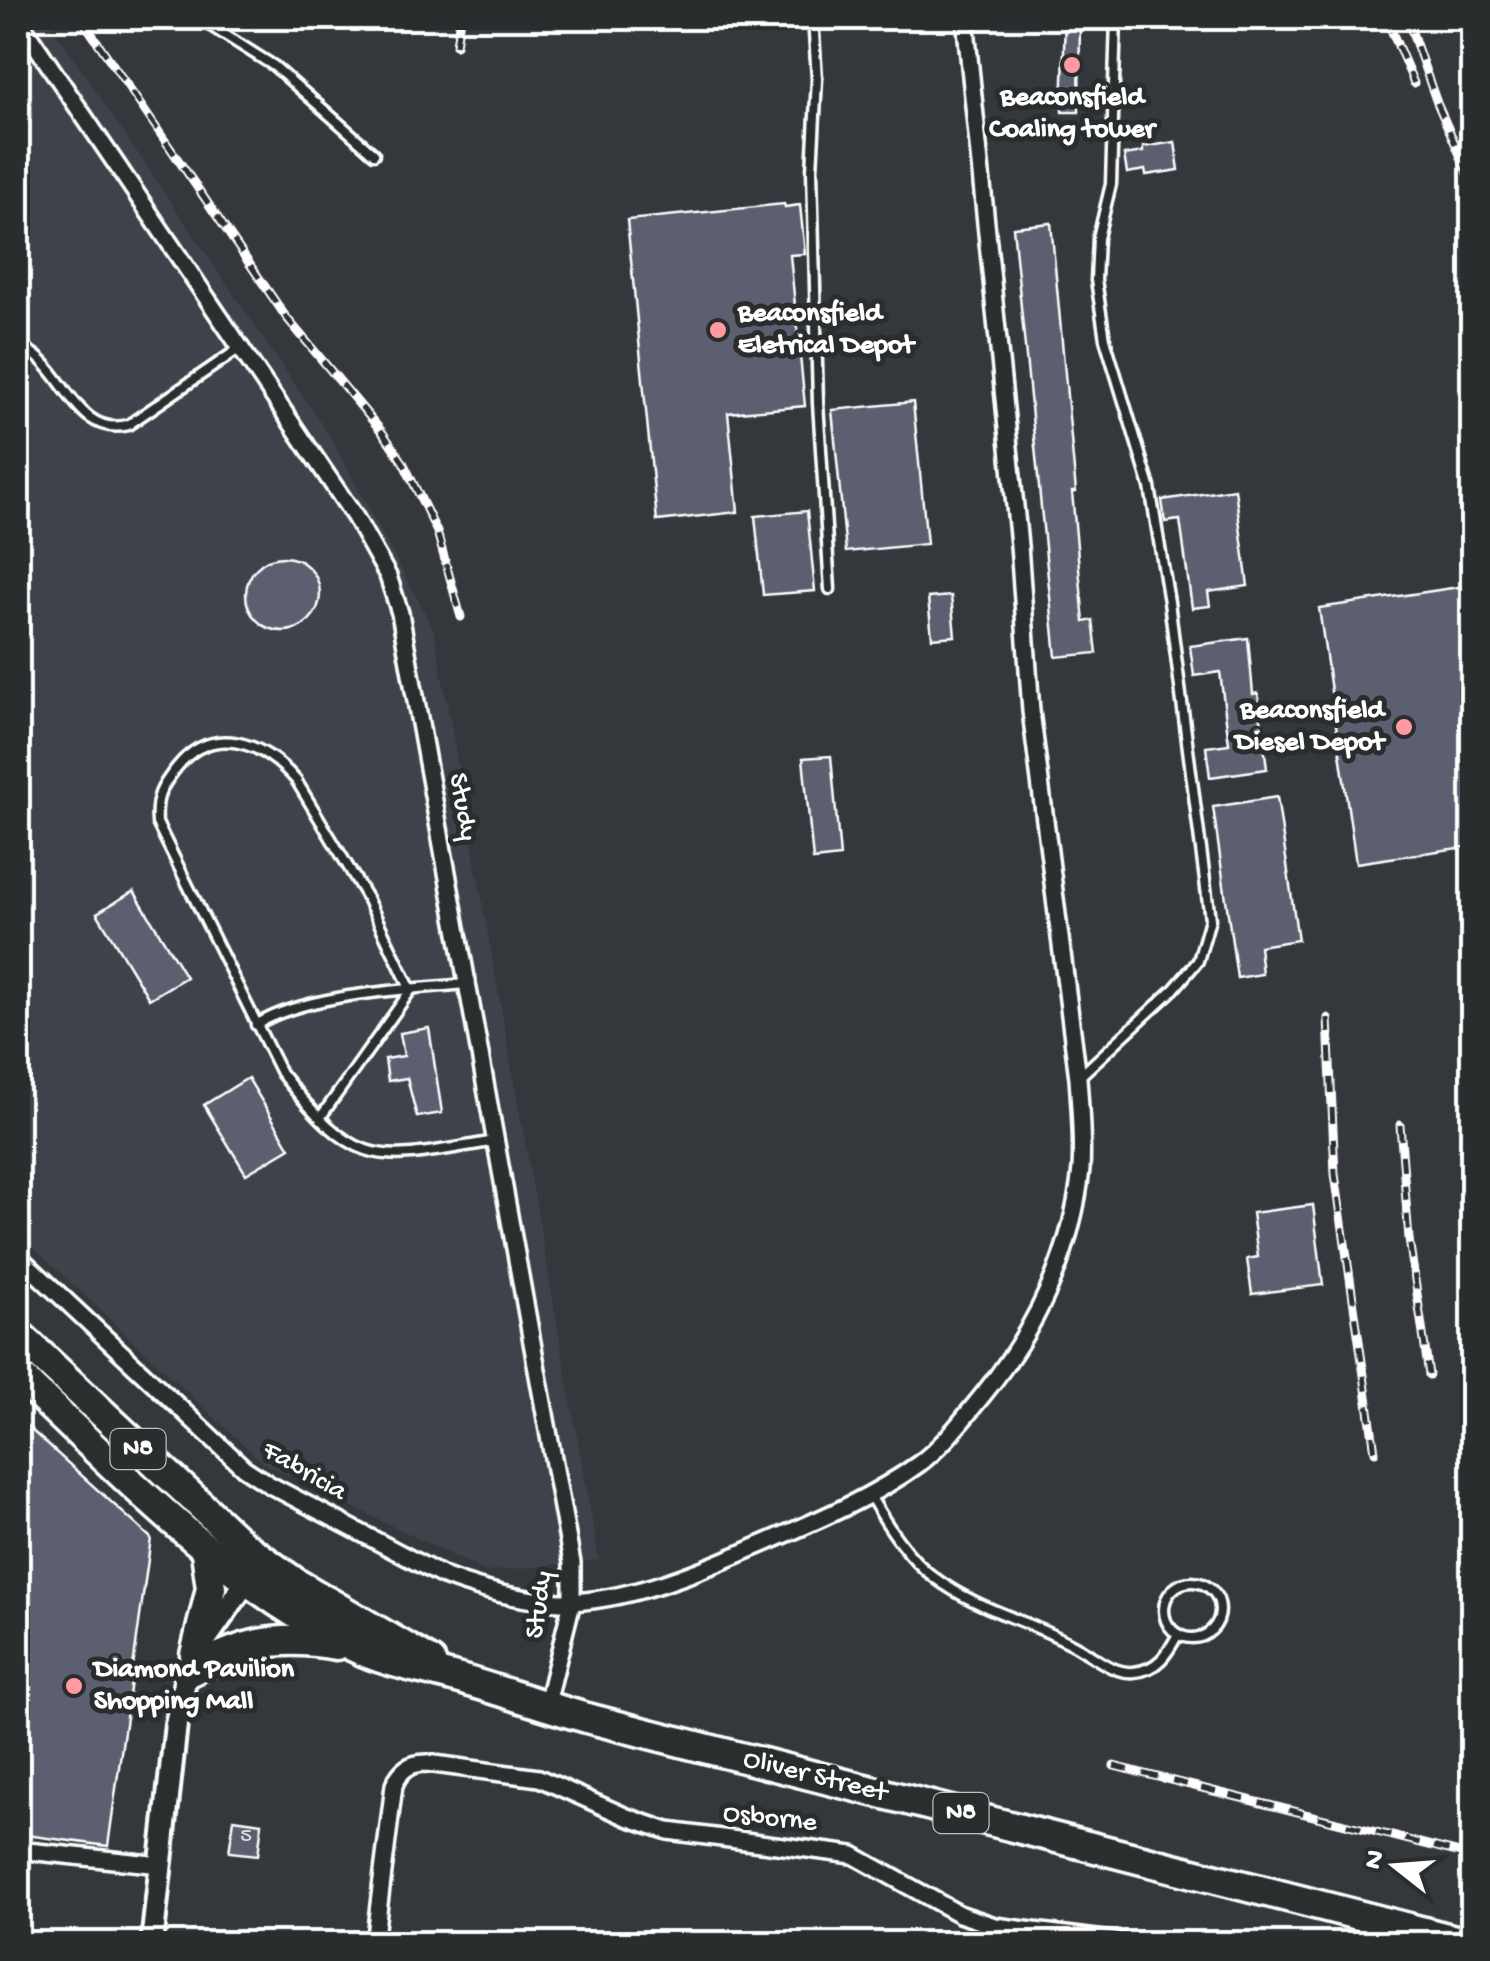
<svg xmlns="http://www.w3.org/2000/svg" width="1490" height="1961" viewBox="0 0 1490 1961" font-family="'Gochi Hand',sans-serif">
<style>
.built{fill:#40434b}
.building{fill:#5c5e70;stroke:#fff;stroke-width:2.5}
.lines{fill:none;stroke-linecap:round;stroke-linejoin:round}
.lane-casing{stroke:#fff;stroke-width:15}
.street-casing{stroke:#fff;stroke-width:22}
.secondary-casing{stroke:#fff;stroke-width:28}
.highway-casing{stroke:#fff;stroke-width:35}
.lane{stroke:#2a2d2e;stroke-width:8}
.street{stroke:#2a2d2e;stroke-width:15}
.secondary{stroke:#2a2d2e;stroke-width:20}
.highway{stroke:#2a2d2e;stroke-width:28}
.rail-casing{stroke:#fff;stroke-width:9}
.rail{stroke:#2a2d2e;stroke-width:5;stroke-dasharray:15;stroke-linecap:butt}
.poi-dot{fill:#ff9aa2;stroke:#2a2d2e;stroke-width:4}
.labels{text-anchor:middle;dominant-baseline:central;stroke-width:10;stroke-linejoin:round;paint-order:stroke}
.number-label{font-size:22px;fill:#d6d7db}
.shield{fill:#2a2d2e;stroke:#bfc0c0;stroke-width:2.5}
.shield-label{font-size:25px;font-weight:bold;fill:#fff}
.poi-label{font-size:28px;font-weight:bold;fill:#fff;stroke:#2a2d2e;text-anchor:start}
.street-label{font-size:28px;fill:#fff;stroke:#2a2d2e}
</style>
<rect width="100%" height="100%" fill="#34373b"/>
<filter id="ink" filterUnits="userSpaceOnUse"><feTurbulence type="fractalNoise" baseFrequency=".01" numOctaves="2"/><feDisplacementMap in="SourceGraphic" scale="20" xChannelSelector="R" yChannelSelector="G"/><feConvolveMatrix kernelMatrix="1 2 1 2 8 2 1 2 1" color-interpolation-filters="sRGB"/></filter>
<g filter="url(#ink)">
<path class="built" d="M18,18H46L331,438L434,630L599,1560L487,1572L263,1463L18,1233Z"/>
<g class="building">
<path d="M1065,18H1080L1079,112H1062Z"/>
<path d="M1175,142L1179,170L1146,175L1145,170L1127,173L1124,155L1143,152V147Z"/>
<path d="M784,204L785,207L800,205L805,254L790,255L805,406L728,413L738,512L657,521L627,220Z"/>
<path d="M1051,223L1076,492H1072L1084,622L1093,620L1097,653L1056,657L1013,227Z"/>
<path d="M913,402L927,544L846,552L832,410Z"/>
<path d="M1235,489L1248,586L1208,592L1210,606L1192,608L1180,520L1165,522L1162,500Z"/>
<path d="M807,511L815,591L763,595L755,516Z"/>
<circle cx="283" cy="594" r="37"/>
<path d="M1472,585V846L1356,863L1319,608Z"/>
<path d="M951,596L955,636L932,638L928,598Z"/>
<path d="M1248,638L1253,694L1258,693L1267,769L1210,777L1206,747L1229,744L1220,672L1194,676L1190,646Z"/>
<path d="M831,756L840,857L813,860L803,758Z"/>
<path d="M1277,797L1298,940L1259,946L1262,974L1237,978L1213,807Z"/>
<path d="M134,891L186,977L149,999L97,913Z"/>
<path d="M429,1028L442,1113L417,1117L407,1078L388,1081L385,1059L404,1056L400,1033Z"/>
<path d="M248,1078L290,1148L246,1174L204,1105Z"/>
<path d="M1313,1205L1323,1285L1252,1294L1247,1259L1258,1257L1252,1213Z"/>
<path d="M18,1418L151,1538L108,1846L18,1834Z"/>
<path d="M234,1819L262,1823L258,1855L229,1852Z"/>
</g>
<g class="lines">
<g class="lane-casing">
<g id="lane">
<path d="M198,18L274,66L374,154"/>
<path d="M813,18L817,79L812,170L818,403L830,589"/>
<path d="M18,346C63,359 73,439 128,425L240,348"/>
<path d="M18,495L19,497"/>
<path d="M256,1025C307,993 405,990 465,984"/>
<path d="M1078,1078L1174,989L1198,961L1210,919L1169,602L1150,487L1105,339L1096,280L1098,238L1111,184L1116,18"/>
<path d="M320,1118L411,990L367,898L296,780C264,743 213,722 177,767C161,787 155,797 157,823L281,1073C362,1175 377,1160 496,1141"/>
<path d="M869,1494C886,1523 907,1558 935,1578C977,1610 1034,1622 1079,1648C1096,1658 1114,1674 1134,1672C1158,1670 1168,1653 1178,1634"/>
<circle cx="1192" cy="1610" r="28"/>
</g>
</g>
<g class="street-casing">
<g id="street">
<path d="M18,19L355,517L388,576L400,613L572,1563V1602L546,1707"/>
<path d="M18,1256L244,1468L270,1485L443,1576C480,1590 522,1601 561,1602C622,1603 696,1573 751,1549C809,1524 869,1500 920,1463C944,1445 963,1419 982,1396C1035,1331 1072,1254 1081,1169C1083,1139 1080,1108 1078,1078L1031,711L1019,545L965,18"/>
<path d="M18,1850L161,1865"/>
<path d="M374,1944L394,1785C401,1769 410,1763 427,1763L539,1778L627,1817L668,1831L853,1855L959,1914L995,1926L1137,1944"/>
</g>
</g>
<g class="secondary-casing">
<path id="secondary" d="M152,1944L176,1724L185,1681L195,1655L255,1569"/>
</g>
<g class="highway-casing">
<g id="highway">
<path d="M18,1334L242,1544L296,1583L431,1662"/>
<path d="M18,1375C123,1474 223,1581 354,1647C387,1663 421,1668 456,1678C500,1690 543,1706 587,1718L1471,1944"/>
<path d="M195,1655L211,1588L206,1552"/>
<path d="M187,1673C241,1644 275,1634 336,1645"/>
</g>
</g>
<use href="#lane" class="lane"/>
<use href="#street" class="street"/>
<use href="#secondary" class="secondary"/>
<use href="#highway" class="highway"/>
<g class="rail-casing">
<g id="rail">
<path d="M81,18L286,317L383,433L403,462L437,532L461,617"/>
<path d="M1386,18L1414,83"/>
<path d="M1407,18L1437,103L1472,182"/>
<path d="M456,45L460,18"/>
<path d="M1328,1018L1335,1174L1375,1452"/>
<path d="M1400,1125L1409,1239L1429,1375"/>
<path d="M1114,1766L1472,1856"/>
</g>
</g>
<use href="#rail" class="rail"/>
</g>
</g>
<g class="poi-dot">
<circle cx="1072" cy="65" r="10"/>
<circle cx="718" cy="330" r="10"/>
<circle cx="1404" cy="727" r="10"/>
<circle cx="74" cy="1686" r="10"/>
</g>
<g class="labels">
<g class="number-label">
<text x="246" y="1837">5</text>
</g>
<g class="shield">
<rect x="110.5" y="1429" width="55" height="40" rx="8"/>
<rect x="933.5" y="1793" width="55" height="40" rx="8"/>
</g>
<g class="shield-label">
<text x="138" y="1449">N8</text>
<text x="961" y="1813">N8</text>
</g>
<g class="poi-label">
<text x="1072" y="98" text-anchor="middle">Beaconsfield<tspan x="1072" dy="32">Coaling tower</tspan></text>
<text x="738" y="314">Beaconsfield<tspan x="738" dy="32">Eletrical Depot</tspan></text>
<text x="1384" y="711" text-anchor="end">Beaconsfield<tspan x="1384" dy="32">Diesel Depot</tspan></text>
<text x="94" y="1670">Diamond Pavilion<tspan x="94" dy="32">Shopping Mall</tspan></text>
</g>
<g class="street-label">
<text transform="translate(462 807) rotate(80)">Study</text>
<text transform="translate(304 1472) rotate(30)">Fabricia</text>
<text transform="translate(540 1605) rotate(-82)">Study</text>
<text transform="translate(815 1777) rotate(14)">Oliver Street</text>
<text transform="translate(770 1819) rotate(6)">Osborne</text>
</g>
</g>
<rect width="1490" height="1961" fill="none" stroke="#2a2d2e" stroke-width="60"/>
<rect x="30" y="30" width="1430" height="1901" fill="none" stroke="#fff" stroke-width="4" filter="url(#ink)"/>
<g transform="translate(1395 1866) rotate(287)" stroke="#2a2d2e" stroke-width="8" paint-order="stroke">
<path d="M0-8L18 38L0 25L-18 38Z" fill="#ffffff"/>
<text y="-15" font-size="28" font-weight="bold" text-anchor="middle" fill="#ffffff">N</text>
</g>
</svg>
